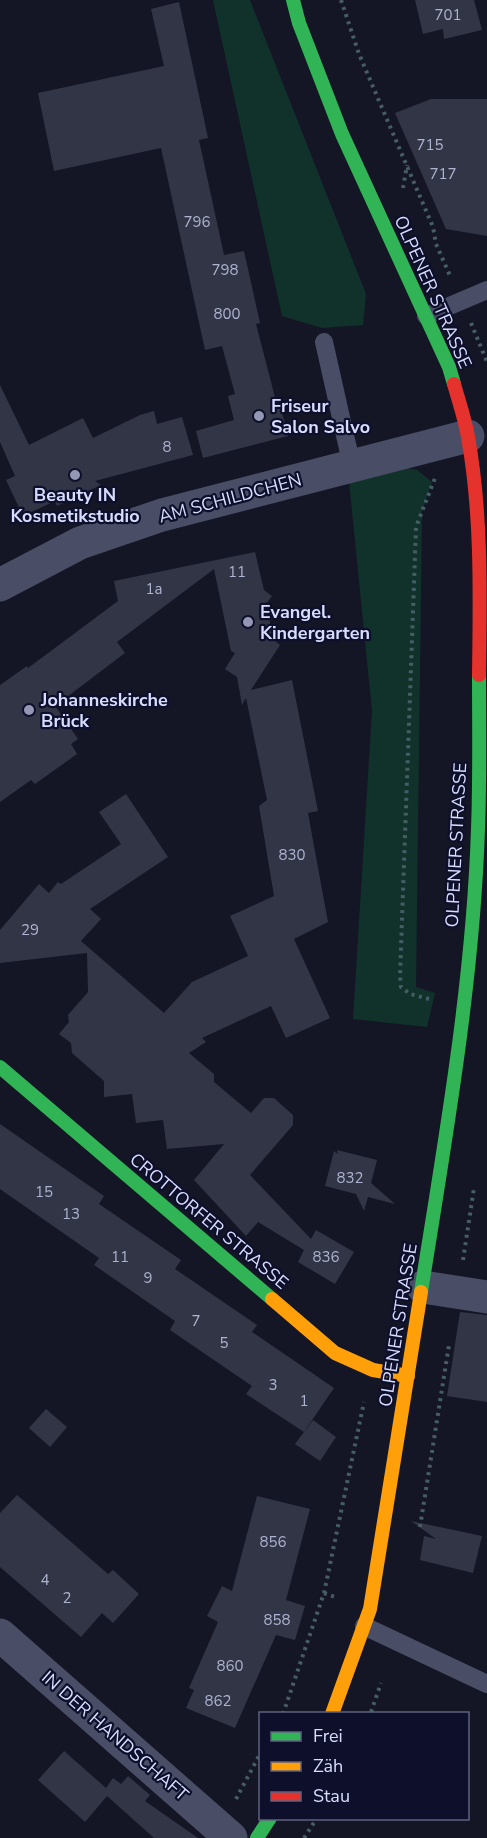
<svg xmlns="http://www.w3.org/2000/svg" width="487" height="1838" viewBox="0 0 487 1838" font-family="'Nunito Sans',sans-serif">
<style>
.green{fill:#11322b}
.building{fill:#323546}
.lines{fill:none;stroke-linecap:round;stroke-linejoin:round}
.path{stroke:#465d66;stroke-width:4;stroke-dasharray:3 4.5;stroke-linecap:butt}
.lane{stroke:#494e66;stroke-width:18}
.street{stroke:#494e66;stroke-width:33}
.fast{stroke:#30b455;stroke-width:14}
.slow{stroke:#ff9f0a;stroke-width:14}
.jam{stroke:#e5322d;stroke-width:14}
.poi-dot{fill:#9397b3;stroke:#0e102b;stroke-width:2}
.labels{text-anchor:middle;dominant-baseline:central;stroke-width:4.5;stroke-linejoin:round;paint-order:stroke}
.number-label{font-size:15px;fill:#aeb3d1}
.street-label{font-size:18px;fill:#d8ddff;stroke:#0e102b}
.poi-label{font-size:18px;font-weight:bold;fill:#d8ddff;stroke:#0e102b;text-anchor:start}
</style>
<rect width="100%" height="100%" fill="#141625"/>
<g class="green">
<path d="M213,0H250L366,294L363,325L322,328L282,316Z"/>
<path d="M401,467L417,470L432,482L422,512L416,987L435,993L427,1027L353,1019L372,711L349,481Z"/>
</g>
<g class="building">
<path d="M415,0H474L482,30L444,39L443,29L423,34Z"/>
<path d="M179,2L208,138L199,140L224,255L244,251L260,323L256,324L278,409L281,408L288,436L203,458L196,431L234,420L228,396L235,394L222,346L205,350L161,148L54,171L38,93L164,66L151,9Z"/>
<path d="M431,99H487V236L446,229L395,113Z"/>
<path d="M0,385L29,445L83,418L93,438L140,415L154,411L157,424L182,417L193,455L95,481L101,485L57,506L55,501L23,516L6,480L15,476L0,442Z"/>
<path d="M255,552L264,590L272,596L266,604L274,640L280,645L251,690L292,680L318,811L308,813L328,922L294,939L330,1018L286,1038L271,1006L202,1038L206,1042L189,1053L214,1074V1082L251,1113L264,1098H274L293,1115V1125L250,1175L311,1239L316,1230L354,1252L335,1284L298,1262L304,1250L258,1222L246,1236L194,1180L224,1144L167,1149L163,1120L136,1123L132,1094L104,1097V1081L72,1053L71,1043L59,1034L69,1022L68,1015L88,992L87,953L0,963V930L39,884L49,893L58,882L61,884L121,844L99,812L126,794L168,857L90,909L101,919L81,941L164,1013L192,982L248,956L230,916L274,896L259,806L267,800L246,698L242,705L237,677L225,669L235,653L231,651L214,569L117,642L125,653L55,706L78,739L71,744L77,754L35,784L31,780L0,802V685L27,666L28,668L118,601L114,581Z"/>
<path d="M0,1124L104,1196L99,1204L181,1260L175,1269L257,1325L252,1332L334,1388L304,1432L246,1394L252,1386L170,1330L175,1321L94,1265L99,1258L0,1189Z"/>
<path d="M337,1150L377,1160L371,1183L395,1204L368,1197L364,1211L356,1194L325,1186L334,1151L338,1154Z"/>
<path d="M460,1312L487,1315V1402L447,1396Z"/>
<path d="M46,1409L67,1427L50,1447L29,1428Z"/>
<path d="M313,1420L336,1437L320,1461L295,1444Z"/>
<path d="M17,1495L108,1574L113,1570L139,1594L113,1623L102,1613L81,1637L0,1567V1513Z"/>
<path d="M257,1496L310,1509L286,1600L305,1606L295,1640L276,1635L235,1728L186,1708L194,1690L189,1688L218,1622L207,1616L222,1586L232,1591Z"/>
<path d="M411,1521L482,1536L473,1573L420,1560L424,1536L436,1539Z"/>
<path d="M64,1751L106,1788L113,1778L121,1784L128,1776L150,1795L145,1801L198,1838H154L107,1796L85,1822L38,1780Z"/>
</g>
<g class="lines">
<g class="path">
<path d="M341,0L359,54L433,227L436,244L451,278"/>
<path d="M403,188L407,165"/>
<path d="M471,323L487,362"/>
<path d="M429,999L410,994L401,987L400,976L416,527L435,478"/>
<path d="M463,1260L474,1188"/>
<path d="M420,1527L449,1345"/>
<path d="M324,1593L338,1598"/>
<path d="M371,1712L381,1683"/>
<path d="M283,1714L324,1593L364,1402"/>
<path d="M236,1799L260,1754"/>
<path d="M304,1838L317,1818"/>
</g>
<g class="lane">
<path d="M426,316L487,290"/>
<path d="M324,342L349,453L354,465"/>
<path d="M364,1626L487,1684"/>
</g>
<g class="street">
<path d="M0,585L80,543L162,515L468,436"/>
<path d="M423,1287L487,1297"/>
<path d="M0,1635L231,1838"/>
</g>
<g class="fast">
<path d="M293,0L299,23L342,134L449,367L454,384"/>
<path d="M0,1067L272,1299"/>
<path d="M421,1292C445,1140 473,984 478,829C480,778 479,726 479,675"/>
<path d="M257,1838L270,1818"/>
</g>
<g class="slow">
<path d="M272,1299L335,1353L373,1370L408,1376"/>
<path d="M332,1714L370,1609L421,1292"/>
</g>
<path class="jam" d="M454,384C459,402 465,419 468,437C482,515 480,596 479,675"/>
</g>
<g class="poi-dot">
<circle cx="259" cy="416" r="6"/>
<circle cx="75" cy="475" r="6"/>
<circle cx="248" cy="622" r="6"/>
<circle cx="29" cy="710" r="6"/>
</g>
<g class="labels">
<g class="number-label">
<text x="448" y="15">701</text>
<text x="430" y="145">715</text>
<text x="443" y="174">717</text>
<text x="197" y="222">796</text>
<text x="225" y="270">798</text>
<text x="227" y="314">800</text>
<text x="167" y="447">8</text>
<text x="237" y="572">11</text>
<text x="154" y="589">1a</text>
<text x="292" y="855">830</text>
<text x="30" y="930">29</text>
<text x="350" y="1178">832</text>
<text x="44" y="1192">15</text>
<text x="71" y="1214">13</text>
<text x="120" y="1257">11</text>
<text x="326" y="1257">836</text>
<text x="148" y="1278">9</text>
<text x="196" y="1321">7</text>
<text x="224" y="1343">5</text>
<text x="273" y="1385">3</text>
<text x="304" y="1401">1</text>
<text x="273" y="1542">856</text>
<text x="45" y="1580">4</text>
<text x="67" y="1598">2</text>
<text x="277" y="1620">858</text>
<text x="230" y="1666">860</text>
<text x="218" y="1701">862</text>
</g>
<g class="street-label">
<text transform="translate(433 292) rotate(66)">OLPENER STRASSE</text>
<text transform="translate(230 498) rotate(-15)">AM SCHILDCHEN</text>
<text transform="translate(456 845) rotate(-87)">OLPENER STRASSE</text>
<text transform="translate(209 1221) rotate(40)">CROTTORFER STRASSE</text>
<text transform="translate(398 1325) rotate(-81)">OLPENER STRASSE</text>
<text transform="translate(115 1736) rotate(41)">IN DER HANDSCHAFT</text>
</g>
<g class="poi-label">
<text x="271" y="406">Friseur<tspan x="271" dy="21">Salon Salvo</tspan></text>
<text x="75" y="495" text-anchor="middle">Beauty IN<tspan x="75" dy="21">Kosmetikstudio</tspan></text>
<text x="260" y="612">Evangel.<tspan x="260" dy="21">Kindergarten</tspan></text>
<text x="41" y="700">Johanneskirche<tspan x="41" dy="21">Brück</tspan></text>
</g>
</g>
<rect x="259" y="1712" width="210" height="108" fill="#0e102b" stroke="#5f6280" stroke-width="1.5"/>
<rect x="271" y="1732" width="30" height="9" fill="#30b455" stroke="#5f6280" stroke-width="1.5"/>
<text x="313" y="1742" font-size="18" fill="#d8ddff">Frei</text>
<rect x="271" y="1762" width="30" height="9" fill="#ff9f0a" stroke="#5f6280" stroke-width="1.5"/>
<text x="313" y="1772" font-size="18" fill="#d8ddff">Zäh</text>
<rect x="271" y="1792" width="30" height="9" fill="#e5322d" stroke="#5f6280" stroke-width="1.5"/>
<text x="313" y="1802" font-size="18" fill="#d8ddff">Stau</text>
</svg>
